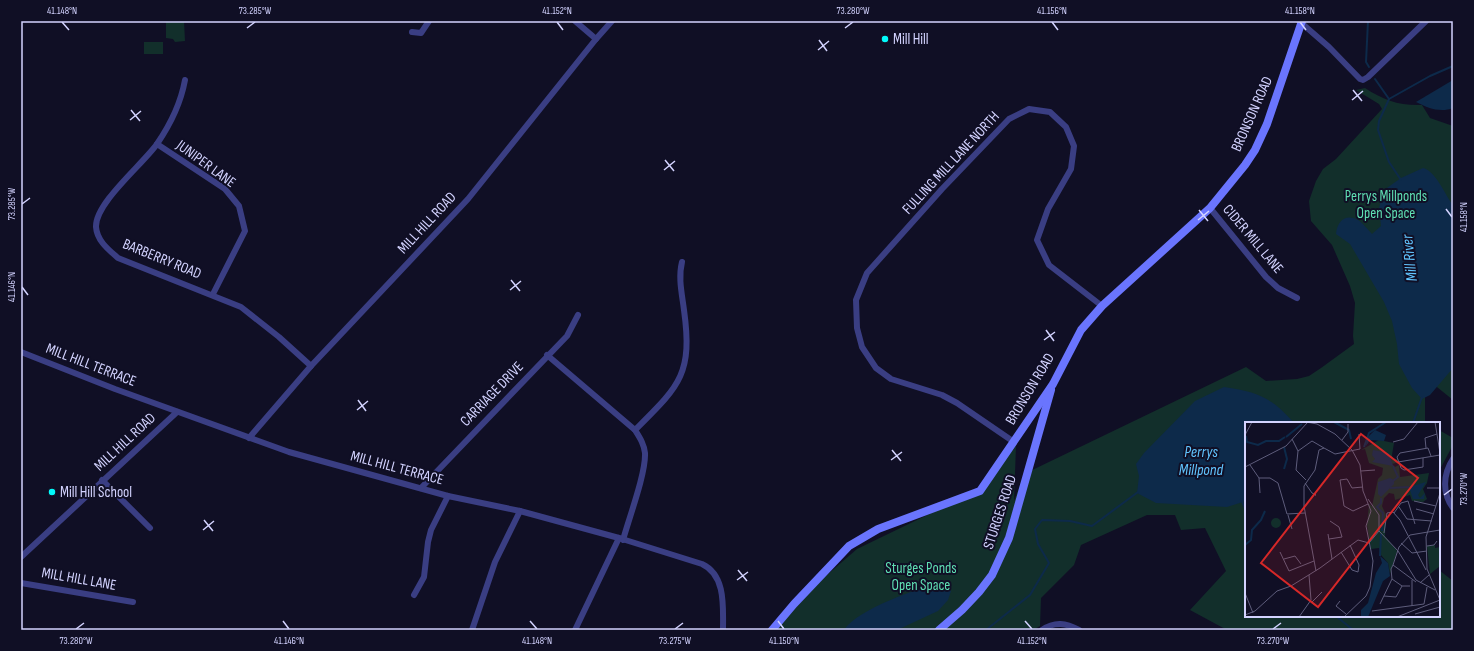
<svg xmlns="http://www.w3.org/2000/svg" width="1474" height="651" viewBox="0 0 1474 651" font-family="'Sofia Sans Condensed',sans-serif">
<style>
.green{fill:#122f2b}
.water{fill:#0d2a4a}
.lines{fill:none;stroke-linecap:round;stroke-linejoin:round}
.stream{stroke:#0d2a4a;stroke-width:2}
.minor{stroke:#3a3e83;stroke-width:6}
.secondary{stroke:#6a75fe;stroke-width:8}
.ticks{fill:none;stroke:#d3d3ff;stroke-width:1.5}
.poi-dot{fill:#02fafb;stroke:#100f25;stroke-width:1.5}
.labels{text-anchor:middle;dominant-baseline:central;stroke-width:4;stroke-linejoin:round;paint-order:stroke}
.poi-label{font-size:15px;fill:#d3d3ff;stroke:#100f25;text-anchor:start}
.street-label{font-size:15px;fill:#d3d3ff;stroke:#100f25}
.park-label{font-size:15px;fill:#5fdfb3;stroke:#100f25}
.water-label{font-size:16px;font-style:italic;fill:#61c4fe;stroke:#100f25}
.inset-river{fill:none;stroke:#0d2a4a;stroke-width:2}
.inset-road{fill:none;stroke:#5e5d7c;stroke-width:1}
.view{fill:#d62828;fill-opacity:0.15;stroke:#d62828;stroke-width:2}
.inset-edge{fill:none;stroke:#d3d3ff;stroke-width:2}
.neatline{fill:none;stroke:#d3d3ff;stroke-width:1.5}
.ticks-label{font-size:10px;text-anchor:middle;fill:#d3d3ff}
</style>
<rect width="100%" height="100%" fill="#100f25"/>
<g class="green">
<path d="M166,21H184L185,41L175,42L173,39L166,38Z"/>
<rect x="144" y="42" width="19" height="12"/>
<path d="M1365,88C1383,100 1400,106 1422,105L1430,118L1453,126V400L1432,383L1425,387V423H1246V616H1439V570L1453,581V630H1227L1190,610L1226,571L1205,528L1181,530L1175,515H1147L1081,545L1074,565L1041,598L1040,626L1033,630H776L820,581L857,549L979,490L1016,446L1014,501L1024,474L1246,367L1266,381L1297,379L1309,376L1321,368L1354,344L1353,336L1355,303L1350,286L1332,245L1311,221L1309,201L1316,181L1323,169L1336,159L1382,109L1379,104L1356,90Z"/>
<path d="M1439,430L1453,438V445L1439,471V476Z"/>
</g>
<g class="water">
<path d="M1453,80V108C1440,113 1428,108 1416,102Z"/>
<path d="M1423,168C1436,171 1445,195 1453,205V368L1430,395L1422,399L1412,388L1399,364L1397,344L1392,321L1384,302L1350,244L1336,234C1337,222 1345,213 1358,220C1363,223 1368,230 1372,234L1381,226L1379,208L1384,190L1401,178Z"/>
<path d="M1224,387C1258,392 1271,397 1294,423H1246V501L1227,507L1156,503L1137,493L1139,476L1136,464L1144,453L1195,401Z"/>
<path d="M944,581L951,591L948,600L938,611L897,630H844C857,609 920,588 944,581Z"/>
</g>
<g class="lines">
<g class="stream">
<path d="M1368,21L1366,62L1369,67"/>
<path d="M1375,79L1389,99"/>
<path d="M1401,180L1389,162L1378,130L1379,121L1389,99L1430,76L1453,66"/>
<path d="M1413,423L1422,397"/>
<path d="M1241,499L1246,511"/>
<path d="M1336,616L1353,630"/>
<path d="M986,630L1030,595L1049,563L1038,544L1035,529L1042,520L1070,521L1092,526L1138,492"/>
</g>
<g class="minor">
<path d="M575,21L596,39"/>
<path d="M1299,21L1329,47L1360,79L1363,80L1368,77L1426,21"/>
<path d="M412,32L421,33L429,21"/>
<path d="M185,80C181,102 170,125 157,144C143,164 95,203 96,227C97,241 109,250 118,258L241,307L279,337L311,366"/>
<path d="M157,144L225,189L239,206L245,231L213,294"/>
<path d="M1210,208L1266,277L1278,288L1297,298"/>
<path d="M21,352L115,389L289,452L448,496L520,511L619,538L702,564C726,575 723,607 723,630"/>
<path d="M547,355L635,430C640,438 644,444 645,453C646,473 629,518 623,540"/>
<path d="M635,430C679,386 693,375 684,310C682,294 678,278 682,262"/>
<path d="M249,438L311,366L468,199L596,39L612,21"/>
<path d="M1014,442L957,403L942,395L891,379L876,368L862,347L857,328L856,300L867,273L942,189L1009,119L1029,109L1050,112L1066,127L1074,146L1071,169L1048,209L1037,240L1049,265L1102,306"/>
<path d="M1453,459C1443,474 1442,493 1453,508"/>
<path d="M102,480L150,528"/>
<path d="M421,488L567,336L578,315"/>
<path d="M21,557L177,412"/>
<path d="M21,583L133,602"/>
<path d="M414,595L424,577L428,542L431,530L448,496"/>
<path d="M472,630L495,562L520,511"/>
<path d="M575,630L619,538"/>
<path d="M1042,630C1055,621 1066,623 1079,630"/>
</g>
<g class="secondary">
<path d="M772,630L794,604L849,546L878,529L980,491L1053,384L1081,330L1102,306L1210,208L1245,165L1255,150L1267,124L1302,21"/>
<path d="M939,630L962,610L979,592L992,575L1009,538L1051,390"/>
</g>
</g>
<path class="ticks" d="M62,22L69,30M557,22L563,30M1052,22L1058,30M1300,22L1306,30M247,28L255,22M845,28L853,22M819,40L827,51M818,50L829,41M1353,90L1362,101M1352,100L1363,91M131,110L140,121M130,120L141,111M665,160L674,171M664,170L675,161M22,204L30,198M1446,209L1452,217M1199,210L1208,221M1198,220L1209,211M511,280L520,291M22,287L28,295M510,290L521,281M1046,330L1054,341M1044,340L1055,332M358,400L366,411M357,410L368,401M892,450L901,461M891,460L902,452M1444,495L1452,489M204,520L213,531M203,530L214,521M738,570L747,581M737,580L748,572M283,621L289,629M530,621L537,629M778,621L784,629M1025,621L1032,629M76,629L84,623M675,629L683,623M1273,629L1281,623"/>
<g class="poi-dot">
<circle cx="885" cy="39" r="4"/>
<circle cx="52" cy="492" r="4"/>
</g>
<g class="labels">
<g class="poi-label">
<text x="893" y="39">Mill Hill</text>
<text x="60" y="492">Mill Hill School</text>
</g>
<g class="street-label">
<text transform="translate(1252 114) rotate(-66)">BRONSON ROAD</text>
<text transform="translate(951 163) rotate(-47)">FULLING MILL LANE NORTH</text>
<text transform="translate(206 164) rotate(36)">JUNIPER LANE</text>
<text transform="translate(427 223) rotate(-47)">MILL HILL ROAD</text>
<text transform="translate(1253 239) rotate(50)">CIDER MILL LANE</text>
<text transform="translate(162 259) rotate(22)">BARBERRY ROAD</text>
<text transform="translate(91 365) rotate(21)">MILL HILL TERRACE</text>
<text transform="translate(1030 389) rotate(-59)">BRONSON ROAD</text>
<text transform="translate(492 394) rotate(-46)">CARRIAGE DRIVE</text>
<text transform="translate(125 442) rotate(-43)">MILL HILL ROAD</text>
<text transform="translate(397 468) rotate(15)">MILL HILL TERRACE</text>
<text transform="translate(1000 512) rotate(-72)">STURGES ROAD</text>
<text transform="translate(79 579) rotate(10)">MILL HILL LANE</text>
</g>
<g class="park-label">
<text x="1386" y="196">Perrys Millponds<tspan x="1386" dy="17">Open Space</tspan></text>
<text x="921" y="568">Sturges Ponds<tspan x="921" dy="17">Open Space</tspan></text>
</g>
<g class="water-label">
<text transform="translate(1410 258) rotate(-96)">Mill River</text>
<text x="1201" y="452">Perrys<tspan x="1201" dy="18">Millpond</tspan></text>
</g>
</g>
<g transform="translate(1245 422)">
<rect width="195" height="195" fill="#100f25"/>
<path d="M134,18L149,21L147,33L148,38L153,37L154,40L147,42L150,45L154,43L155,55L184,51L182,61L178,67L182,77L178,80L167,79L165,73L150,78L149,72L144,71L139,76L137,84L141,93L140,114L152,129L145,152L143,141L136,133L134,126L126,127L122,103L124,82L127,84L133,57L137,53L138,46L124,41L120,27L116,28ZM26 101a5 5 0 1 1 10 0a5 5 0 1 1-10 0ZM190,123V126L195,125V144L185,152L182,124Z" fill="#122f2b"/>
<path d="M130,8L141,13L139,19L125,18L121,24L122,16ZM128,28L144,31L148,44L127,40L130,37L127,33ZM145,56L149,58V62L136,75L133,72V60ZM181,60L173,73L175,76L180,71L179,77H168L164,65ZM135,134L143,141L145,154L138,159L123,195H116V188L123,181L131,151L137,141Z" fill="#0d2a4a"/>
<path class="inset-river" d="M89,0L104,8L106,17M1,14L2,20L13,23L21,19H34L40,15M41,15L57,2M119,25L124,11L141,0M148,44L153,55L148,59M39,47L42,37L39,25M145,66L164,65M136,76V81L132,85L138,91L137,109M0,123L6,118L7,108L16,98L20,89M135,134L136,112"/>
<path class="inset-road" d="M61,0L72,2L90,12L107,28L115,43L118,69L126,89L121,104L128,139L125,165L121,174L99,195M190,0L195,31M0,13L7,0M47,17L53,29M97,18L103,10V2M148,20L159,17L173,0M181,26L180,16L192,12M178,36V45L159,48L156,46L152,35L155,31L183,26L186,34M153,40L195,33M5,43L14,56H25L33,61L42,92L60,91M0,45L41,24L62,1M116,49L130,48M14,56L15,71M61,58L51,48L53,29L67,19L79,26M60,61L67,71L69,72L70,73H71L69,72M118,65L107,66L102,57L95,58L99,84L108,89L123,82M182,66H195M195,71L181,115L182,147L195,178M123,77L134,93V109L153,129L171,158L190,168M169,79L191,84M154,85L162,97L187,99M171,87L189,92M149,91L156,81L163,79L170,102M43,93L47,107M85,99L94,105L97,115M139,111L142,91L148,90L155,98L181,148M83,112L87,137M84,117L97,115M156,121L167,131L182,129M182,124L189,123L192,119M35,130L44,149L69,139M96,130L107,148L113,150L114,143L105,123M39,137L50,134L56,142M71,149L59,84V64L70,48L74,28L79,26L90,32L115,27L114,12M147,157L157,164H165M167,158V184M171,160L148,143L154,125L165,113L195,108M175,161L184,153M0,171L8,191M139,174L151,175L157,164M95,179L91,184L101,192M66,181L77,170M135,182L147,157L146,147L148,143M127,189L179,182L182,165M170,192L195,185M0,193L10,189L32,169L46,164L75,146L113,118L124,121L134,109M54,195L66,178L64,153M152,195L195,178"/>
<path class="view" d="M116,12L173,56L73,185L16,141Z"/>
<rect width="195" height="195" class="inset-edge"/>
</g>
<rect width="1474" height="651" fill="none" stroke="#100f25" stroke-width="44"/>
<rect x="22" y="22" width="1430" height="607" class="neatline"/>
<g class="ticks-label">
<text x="62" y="14">41.148°N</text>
<text x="255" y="14">73.285°W</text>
<text x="557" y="14">41.152°N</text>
<text x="853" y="14">73.280°W</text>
<text x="1052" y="14">41.156°N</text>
<text x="1300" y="14">41.158°N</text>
<text transform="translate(11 204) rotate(-90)" y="4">73.285°W</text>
<text transform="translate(1463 217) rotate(-90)" y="4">41.158°N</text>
<text transform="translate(11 287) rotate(-90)" y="4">41.146°N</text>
<text transform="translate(1463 489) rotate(-90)" y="4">73.270°W</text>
<text x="76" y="644">73.280°W</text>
<text x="289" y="644">41.146°N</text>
<text x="537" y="644">41.148°N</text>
<text x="675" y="644">73.275°W</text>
<text x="784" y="644">41.150°N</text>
<text x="1032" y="644">41.152°N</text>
<text x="1273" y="644">73.270°W</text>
</g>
</svg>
